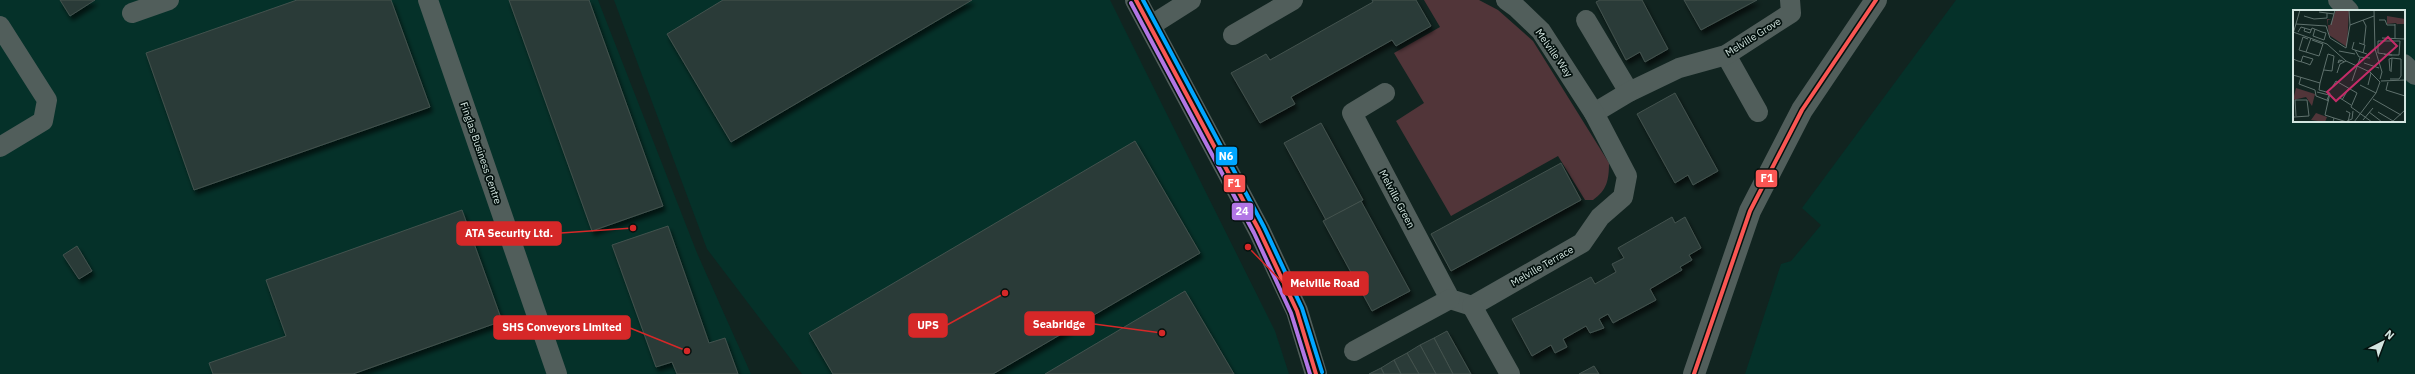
<svg xmlns="http://www.w3.org/2000/svg" width="2415" height="374" viewBox="0 0 2415 374" font-family="'IBM Plex Sans',sans-serif">
<style>
.built{fill:#053129;fill-rule:evenodd}
.green{fill:#513539}
.building{fill:#2c3b37;stroke:#42524e;filter:url(#shadow)}
.lines{fill:none;stroke-linecap:round;stroke-linejoin:round}
.street{stroke:#515e5b;stroke-width:20}
.secondary{stroke:#515e5b;stroke-width:22}
.bus-1-casing{stroke:#04110e;stroke-width:7}
.bus-2-casing{stroke:#04110e;stroke-width:7}
.bus-3-casing{stroke:#04110e;stroke-width:7}
.bus-1{stroke:#fa5653;stroke-width:4}
.bus-2{stroke:#b276e5;stroke-width:4}
.bus-3{stroke:#00a6ff;stroke-width:4}
.labels{text-anchor:middle;dominant-baseline:central;stroke-width:3.5;stroke-linejoin:round;paint-order:stroke}
.street-label{font-size:10px;fill:#d3e5e0;stroke:#04110e}
.inset-road{fill:none;stroke:#5f716d;stroke-width:1}
.view{fill:#c42c68;fill-opacity:0.15;stroke:#c42c68;stroke-width:2}
.inset-edge{fill:none;stroke:#d3e5e0;stroke-width:2}
.leader{fill:none;stroke:#d62828;stroke-width:1.5}
.callout-dot{fill:#d62828;stroke:#04110e;stroke-width:1.5}
.callout{fill:#d62828;stroke:#d62828;stroke-width:1.5}
.callout-label{font-size:11px;text-anchor:middle;font-weight:bold;fill:#fff}
.line-badge{stroke:#04110e;stroke-width:1.5}
.badge-label{font-size:11px;text-anchor:middle;font-weight:bold;fill:#fff}
</style>
<defs>
<filter id="shadow"><feDropShadow dx="2.5" dy="4.5" stdDeviation="2" flood-color="#0009"/></filter>
</defs>
<rect width="100%" height="100%" fill="#112420"/>
<g class="built">
<path d="M0,0H598L697,253L751,374H0Z"/>
<path d="M614,0H1110L1275,331L1289,374H802L707,249Z"/>
<path d="M1956,0H2415V374H1745L1781,264L1791,261L1821,225L1802,208ZM2294,11H2404V121H2294Z"/>
</g>
<path class="green" d="M1424,0H1479L1498,10L1533,41L1609,163C1609,180 1607,190 1593,200H1585L1558,156L1451,216L1396,121L1424,103L1394,53L1440,27Z"/>
<g class="building">
<path d="M60,0H95L70,16Z"/>
<path d="M297,0H391L430,107L194,190L146,53Z"/>
<path d="M509,0H589L663,206L592,231Z"/>
<path d="M723,0H972L731,142L667,34Z"/>
<path d="M1372,0H1416L1431,26L1396,46L1392,40L1291,97L1295,104L1260,123L1231,73L1266,54L1270,60L1373,2Z"/>
<path d="M1600,0H1642L1668,49L1645,62L1640,52L1626,60L1596,2Z"/>
<path d="M1684,0H1757L1701,30Z"/>
<path d="M1675,93L1718,171L1693,185L1688,175L1675,183L1637,114Z"/>
<path d="M1321,123L1363,200L1326,220L1284,143Z"/>
<path d="M1135,141L1200,253L993,374H833L809,333Z"/>
<path d="M1561,163L1581,200L1451,271L1431,234Z"/>
<path d="M1361,201L1410,291L1372,311L1323,221Z"/>
<path d="M462,210L502,321L353,374H213L209,363L286,336L266,280Z"/>
<path d="M1672,217L1675,223L1685,217L1701,248L1689,255L1692,260L1680,267L1682,270L1650,289L1656,300L1613,323L1608,314L1599,319L1604,328L1590,333L1586,326L1563,339L1567,347L1555,353L1551,345L1532,356L1512,319L1591,277L1595,284L1616,272L1612,264L1624,258L1618,248Z"/>
<path d="M668,226L709,343L725,338L738,374H677L672,362L656,367L612,245Z"/>
<path d="M77,246L92,271L79,279L63,255Z"/>
<path d="M1185,291L1234,374H1045Z"/>
<path d="M1447,331L1471,374H1453L1434,338Z"/>
<path d="M1434,338L1453,374H1436L1420,345Z"/>
<path d="M1420,345L1436,374H1419L1407,353Z"/>
<path d="M1407,353L1419,374H1401L1394,360Z"/>
<path d="M1394,360L1401,374H1384L1381,368Z"/>
<path d="M1594,366L1599,374H1579Z"/>
<path d="M1381,368L1384,374H1369Z"/>
</g>
<g class="lines">
<g class="street">
<path d="M428,0L557,374"/>
<path d="M2338,0L2349,11"/>
<path d="M132,13L169,0"/>
<path d="M1586,20L1629,92"/>
<path d="M0,26L47,100L43,121L0,147"/>
<path d="M1150,26L1191,0"/>
<path d="M1233,35L1293,0"/>
<path d="M1726,55L1758,112"/>
<path d="M2404,64L2415,75"/>
<path d="M1385,93L1352,113L1450,299L1472,306"/>
<path d="M1594,113L1629,92L1679,68L1726,55L1791,13L1790,0"/>
<path d="M1472,306L1582,243L1600,217L1623,197L1627,176L1594,113L1541,31L1517,8L1506,0"/>
<path d="M1472,306L1510,374"/>
<path d="M1354,351L1450,299"/>
</g>
<g class="secondary">
<path d="M1136,0L1259,230L1297,311L1316,374"/>
<path d="M1694,374L1750,211L1802,110L1876,0"/>
</g>
<g class="bus-1-casing">
<g id="bus-1">
<path d="M1136,0L1259,230L1297,311L1316,374"/>
<path d="M1694,374L1750,211L1802,110L1876,0"/>
</g>
</g>
<g class="bus-2-casing">
<path id="bus-2" d="M1131,3L1254,233L1291,313L1310,374"/>
</g>
<g class="bus-3-casing">
<path id="bus-3" d="M1143,0L1264,227L1302,308L1322,372"/>
</g>
<use href="#bus-1" class="bus-1"/>
<use href="#bus-2" class="bus-2"/>
<use href="#bus-3" class="bus-3"/>
</g>
<g class="labels">
<g class="street-label">
<text transform="translate(1753 37) rotate(-32)">Melville Grove</text>
<text transform="translate(1554 53) rotate(55)">Melville Way</text>
<text transform="translate(481 153) rotate(71)">Finglas Business Centre</text>
<text transform="translate(1397 199) rotate(62)">Melville Green</text>
<text transform="translate(1542 266) rotate(-30)">Melville Terrace</text>
</g>
</g>
<g transform="translate(2293 10)">
<rect width="112" height="112" fill="#112420"/>
<path d="M43,0H56L54,37L36,25L34,9H39L35,10V15H37ZM94,6L112,9V14H104L106,17L103,13L94,14ZM3,78L22,84L19,96L13,87L0,90ZM23,103L34,107L32,112L18,110Z" fill="#513539"/>
<path class="inset-road" d="M81,0L82,39L89,62L87,69M26,2L41,4M11,6L21,9L34,8V3M70,10L73,16L71,34M86,10H92L94,15H102M3,14L33,16L37,28L53,38L57,15L56,0M38,15L42,0M57,15L81,6M12,18L11,21L17,23L19,18L29,22L33,23L31,30L20,26L22,19M0,22L34,34L53,51L77,62L87,72M5,22L8,17L18,20M0,24L7,0M18,28L13,42L26,46L30,34L19,30M89,28L112,29M102,29V14M61,32L59,39L74,44M66,33L72,35L70,43M62,40L66,47L77,48M46,41L62,44M13,42L6,40L10,27L15,29M91,44L93,45H106L107,31H85V43L99,45M0,49L5,51L9,52L15,54L17,55L20,49L10,46L8,52M49,50L45,53L46,50L50,51L51,52M71,53L86,58M97,61L96,49L99,48M98,62L99,48M44,63L47,54L53,51M0,65L27,73L26,80L37,83L32,105L41,108L40,112M8,67L6,74L22,80L23,86L36,91M97,69H106L108,66V49L99,48M59,71L67,48M88,71L112,70M95,72L93,80L112,86M27,73L35,44L41,46L39,61L31,60M67,75L83,83M75,75L78,63M38,79L43,71L64,83L58,97L79,112M24,82L36,85L34,90M47,88L58,95M80,89L108,105M49,90L56,78M53,101L57,103L55,112M76,102L89,112M85,102L100,111M1,107L16,106L14,90H2L3,106M41,108L54,112M70,110L80,98M54,111L59,109L60,101M61,112L83,83L87,72M99,112L112,100"/>
<path class="view" d="M95,27L104,36L43,91L34,82Z"/>
<rect width="112" height="112" class="inset-edge"/>
</g>
<path class="leader" d="M633 228L561 233M1248 247L1283 283M1162 333L1094 324M1005 293L947 325M687 351L630 328"/>
<g class="callout-dot">
<circle cx="633" cy="228" r="4"/>
<circle cx="1248" cy="247" r="4"/>
<circle cx="1162" cy="333" r="4"/>
<circle cx="1005" cy="293" r="4"/>
<circle cx="687" cy="351" r="4"/>
</g>
<g class="callout">
<rect x="457" y="222" width="104" height="23" rx="4"/>
<rect x="1283" y="272" width="85" height="23" rx="4"/>
<rect x="1025" y="312" width="69" height="23" rx="4"/>
<rect x="909" y="314" width="38" height="23" rx="4"/>
<rect x="494" y="316" width="136" height="23" rx="4"/>
</g>
<g class="callout-label">
<text x="509" y="237">ATA Security Ltd.</text>
<text x="1325" y="287">Melville Road</text>
<text x="1059" y="328">Seabridge</text>
<text x="928" y="329">UPS</text>
<text x="562" y="331">SHS Conveyors Limited</text>
</g>
<g class="line-badge">
<rect x="1215" y="146" width="23" height="20" rx="4" fill="#00a6ff"/>
<rect x="1755" y="169" width="23" height="19" rx="4" fill="#fa5653"/>
<rect x="1223" y="174" width="23" height="19" rx="4" fill="#fa5653"/>
<rect x="1231" y="202" width="23" height="19" rx="4" fill="#b276e5"/>
</g>
<g class="badge-label">
<text x="1226" y="160">N6</text>
<text x="1767" y="182">F1</text>
<text x="1234" y="187">F1</text>
<text x="1242" y="215">24</text>
</g>
<g transform="translate(2383 342) rotate(42)" stroke="#04110e" stroke-width="3" paint-order="stroke">
<path d="M0-3L7 15L0 10L-7 15Z" fill="#d3e5e0"/>
<text y="-6" font-size="11" font-weight="bold" text-anchor="middle" fill="#d3e5e0">N</text>
</g>
</svg>
